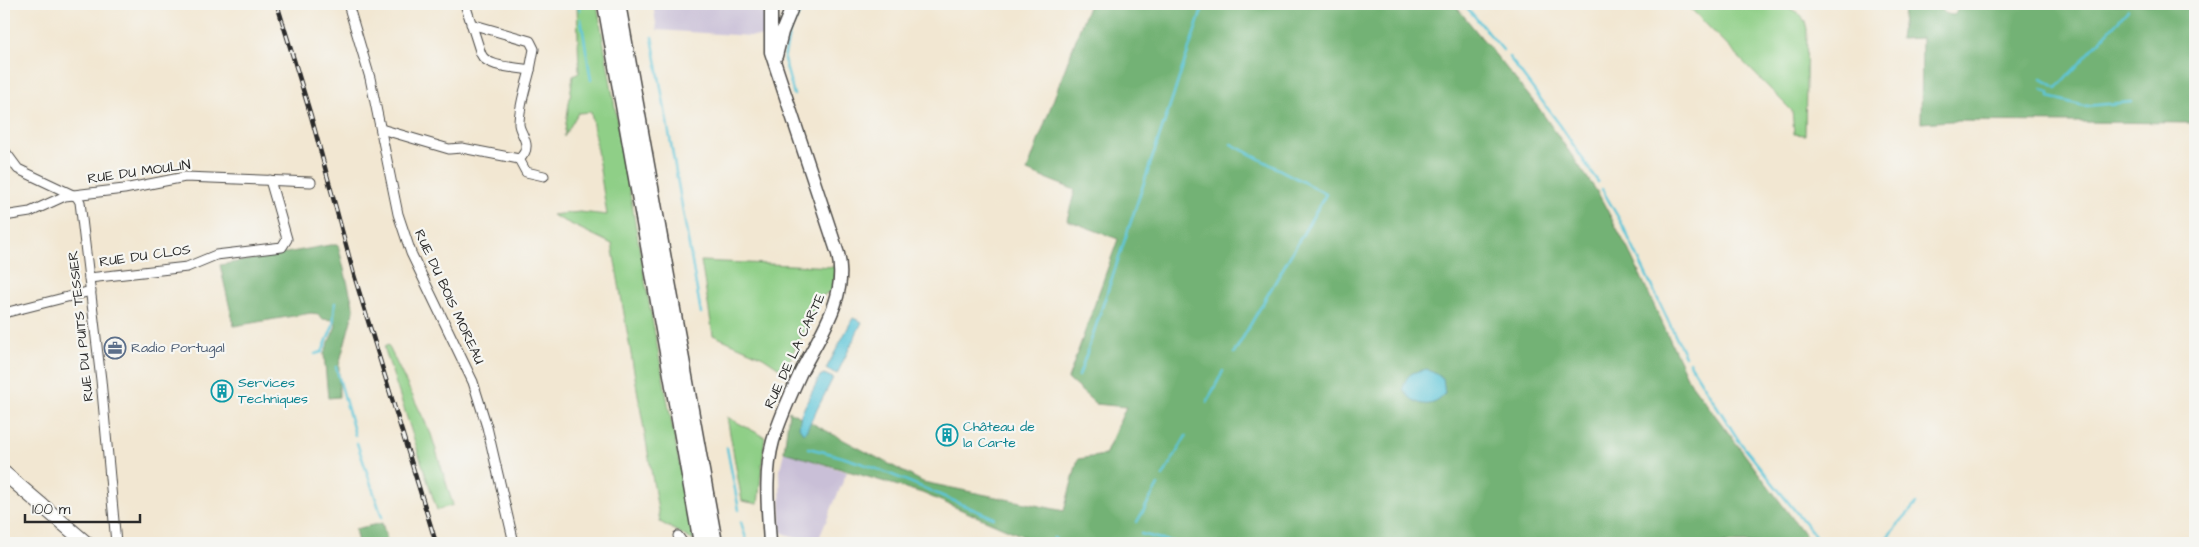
<svg xmlns="http://www.w3.org/2000/svg" width="2199" height="547" viewBox="0 0 2199 547" font-family="'Architects Daughter',sans-serif">
<style>
.industrial{fill:#c9bfd7}
.green{fill:#8fcf87;stroke:#5d7d59}
.forest{fill:#73b274;stroke:#4f6e50}
.water{fill:#5ec6d9;stroke:#447882}
.lines{fill:none;stroke-linecap:round;stroke-linejoin:round}
.stream{stroke:#5ec6d9;stroke-width:2.5}
.street-casing{stroke:#494744;stroke-width:11}
.secondary-casing{stroke:#494744;stroke-width:15}
.primary-casing{stroke:#494744;stroke-width:16}
.highway-casing{stroke:#494744;stroke-width:19}
.street{stroke:#fff;stroke-width:9}
.secondary{stroke:#fff;stroke-width:12}
.primary{stroke:#fff;stroke-width:14}
.highway{stroke:#fff;stroke-width:16}
.rail-casing{stroke:#2b2b2b;stroke-width:4.5}
.rail{stroke:#f6f6f2;stroke-width:2.5;stroke-dasharray:8;stroke-linecap:butt}
.labels{text-anchor:middle;dominant-baseline:central;stroke-width:4.5;stroke-linejoin:round;paint-order:stroke}
.street-label{font-size:14px;fill:#2b2b2b;stroke:#f6f6f2}
.service-label{font-size:14px;fill:#4e5e75;stroke:#f6f6f2;text-anchor:start}
.culture-label{font-size:14px;fill:#0d838f;stroke:#f6f6f2;text-anchor:start}
</style>
<rect width="100%" height="100%" fill="#f6f6f2"/>
<filter id="ink" filterUnits="userSpaceOnUse"><feTurbulence type="fractalNoise" baseFrequency=".02" numOctaves="2"/><feDisplacementMap in="SourceGraphic" scale="10" xChannelSelector="R" yChannelSelector="G"/><feConvolveMatrix kernelMatrix="1 2 1 2 8 2 1 2 1" color-interpolation-filters="sRGB"/></filter>
<filter id="wash" filterUnits="userSpaceOnUse"><feTurbulence type="fractalNoise" baseFrequency=".0096" numOctaves="4" result="noise"/><feDisplacementMap in="SourceGraphic" scale="20" xChannelSelector="R" yChannelSelector="G"/><feGaussianBlur stdDeviation="1.12" result="paint"/><feColorMatrix in="noise" values="0 0 0 0 0 0 0 0 0 0 0 0 0 0 0 0 0 1.4 0 .05"/><feComposite in="paint" operator="in"/></filter>
<g filter="url(#wash)">
<rect width="100%" height="100%" fill="#f2e7d2"/>
<g class="industrial">
<path d="M653,4L749,5L759,9L764,14L766,19V37L657,30Z"/>
<path d="M784,452L847,472L817,543H808L781,532L780,469Z"/>
</g>
<g class="green">
<path d="M577,4H597L648,297L694,541L660,522L612,244L552,215L580,212L607,215L591,112L578,113L564,137L573,76L579,73Z"/>
<path d="M1686,4H1782L1798,13L1805,21L1807,29L1805,135L1794,134L1792,111Z"/>
<path d="M701,261L836,267L834,289L821,297L784,371L763,357L713,335Z"/>
<path d="M388,345L431,434L453,505L437,510L384,347Z"/>
<path d="M727,417L765,437L758,504L742,501Z"/>
</g>
<g class="forest">
<path d="M1089,4H1454L1538,107L1598,193L1630,253L1688,379L1811,543H1039L922,493L784,452L789,411L923,482L1064,511L1078,459L1105,455L1126,407L1096,404L1068,379L1118,239L1067,220L1075,190L1027,171Z"/>
<path d="M1905,4H1936C1941,11 1945,15 1954,15L1960,4H2195V123L1950,121L1921,123L1922,38L1900,39Z"/>
<path d="M330,245H338L354,309L339,365V397L328,398L324,354L336,326L335,320L322,319L318,314L311,313L234,326L220,265Z"/>
<path d="M382,523L388,543H358L355,529Z"/>
</g>
<g class="water">
<path d="M853,318L862,322L837,374L826,369Z"/>
<path d="M1427,369L1443,378L1445,394C1432,411 1412,405 1403,389C1406,373 1413,372 1427,369Z"/>
<path d="M824,374L833,378L806,431L803,433L799,427L801,414L820,376Z"/>
</g>
<g class="lines">
<g class="stream">
<path d="M579,4L580,10"/>
<path d="M1464,4L1503,50"/>
<path d="M581,19L591,80"/>
<path d="M652,37L701,313"/>
<path d="M1509,57L1560,125L1598,182"/>
<path d="M2042,79L2057,88L2128,10"/>
<path d="M2042,89L2049,93V97L2084,106L2132,102"/>
<path d="M794,95L784,59L790,30L805,4"/>
<path d="M1231,144L1326,194L1234,353"/>
<path d="M1602,189L1622,224L1685,356"/>
<path d="M315,354L322,352L333,326L335,303"/>
<path d="M1689,362L1739,441L1821,543"/>
<path d="M336,367L355,435"/>
<path d="M1079,376L1204,4"/>
<path d="M1207,402L1223,371"/>
<path d="M357,443L382,517"/>
<path d="M727,448L739,510"/>
<path d="M808,448C872,462 933,493 994,518"/>
<path d="M1163,476L1186,436"/>
<path d="M741,522L747,542"/>
<path d="M1137,522L1158,485"/>
<path d="M1141,534L1177,543"/>
<path d="M778,537L779,543"/>
<path d="M1054,538L1062,543"/>
<path d="M1882,543L1916,504"/>
</g>
</g>
</g>
<g filter="url(#ink)">
<g class="lines">
<g class="street-casing">
<g id="street">
<path d="M348,4L370,78L398,214L411,253L473,382L487,427L514,543"/>
<path d="M465,4L481,54C487,68 517,67 530,70L534,49L530,41L471,24"/>
<path d="M764,4L767,5"/>
<path d="M381,129L449,149L462,148L519,159C535,146 519,133 519,124C519,106 526,87 530,70"/>
<path d="M4,150L18,169L77,197L80,202L101,380L116,543"/>
<path d="M519,159L526,172L544,176"/>
<path d="M4,216L30,212L65,196L124,189L185,177L311,182"/>
<path d="M89,278L187,267L216,255L282,247L287,239L270,180"/>
<path d="M4,313L91,291"/>
<path d="M678,536L683,543"/>
</g>
</g>
<g class="secondary-casing">
<g id="secondary">
<path d="M776,56L782,32L791,10"/>
<path d="M770,543C768,510 764,473 773,441C780,418 790,396 800,374C818,337 849,298 838,254L771,52V9"/>
</g>
</g>
<g class="primary-casing">
<path id="primary" d="M4,473L86,543"/>
</g>
<g class="highway-casing">
<g id="highway">
<path d="M606,4L702,543"/>
<path d="M617,4L714,543"/>
</g>
</g>
<use href="#street" class="street"/>
<use href="#secondary" class="secondary"/>
<use href="#primary" class="primary"/>
<use href="#highway" class="highway"/>
<g class="rail-casing">
<path id="rail" d="M277,4L311,116L354,275L436,543"/>
</g>
<use href="#rail" class="rail"/>
</g>
</g>
<defs>
<g id="office-ring" transform="scale(1.125)"><circle r="9.5" fill="#f6f6f2" stroke="#5c6f8a" stroke-width="1.5"/><path d="M-6-3h4V-5.5h4V-3h4V5H-6ZM-1-4.5V-3h2v-1.5ZM-6 0V1H6V0Z" fill="#5c6f8a"/></g>
<g id="building-ring" transform="scale(1.125)"><circle r="9.5" fill="#f6f6f2" stroke="#0f9aa8" stroke-width="1.5"/><path d="M-4-6H4V6H1V3H-1V6H-4ZM-2.5-4.3h1.7v1.8h-1.7ZM.8-4.3h1.7v1.8H.8ZM-2.5-1h1.7V.8h-1.7ZM.8-1h1.7V.8H.8Z" fill="#0f9aa8"/></g>
</defs>
<g fill-rule="evenodd">
<use href="#office-ring" x="115" y="348"/>
<use href="#building-ring" x="222" y="391"/>
<use href="#building-ring" x="947" y="435"/>
</g>
<g class="labels">
<g class="street-label">
<text transform="translate(139 172) rotate(-8)">RUE DU MOULIN</text>
<text transform="translate(145 256) rotate(-8)">RUE DU CLOS</text>
<text transform="translate(449 297) rotate(65)">RUE DU BOIS MOREAU</text>
<text transform="translate(81 326) rotate(-96)">RUE DU PUITS TESSIER</text>
<text transform="translate(795 351) rotate(-65)">RUE DE LA CARTE</text>
</g>
<g class="service-label">
<text x="131" y="348">Radio Portugal</text>
</g>
<g class="culture-label">
<text x="238" y="383">Services<tspan x="238" dy="16">Techniques</tspan></text>
<text x="963" y="427">Château de<tspan x="963" dy="16">la Carte</tspan></text>
</g>
</g>
<rect width="2199" height="547" fill="none" stroke="#f6f6f2" stroke-width="20"/>
<path d="M25 514v8h115v-8" fill="none" stroke="#2b2b2b" stroke-width="2.5"/>
<text x="32" y="514" font-size="15" fill="#2b2b2b" stroke="#f6f6f2" stroke-width="4" paint-order="stroke">100 m</text>
</svg>
